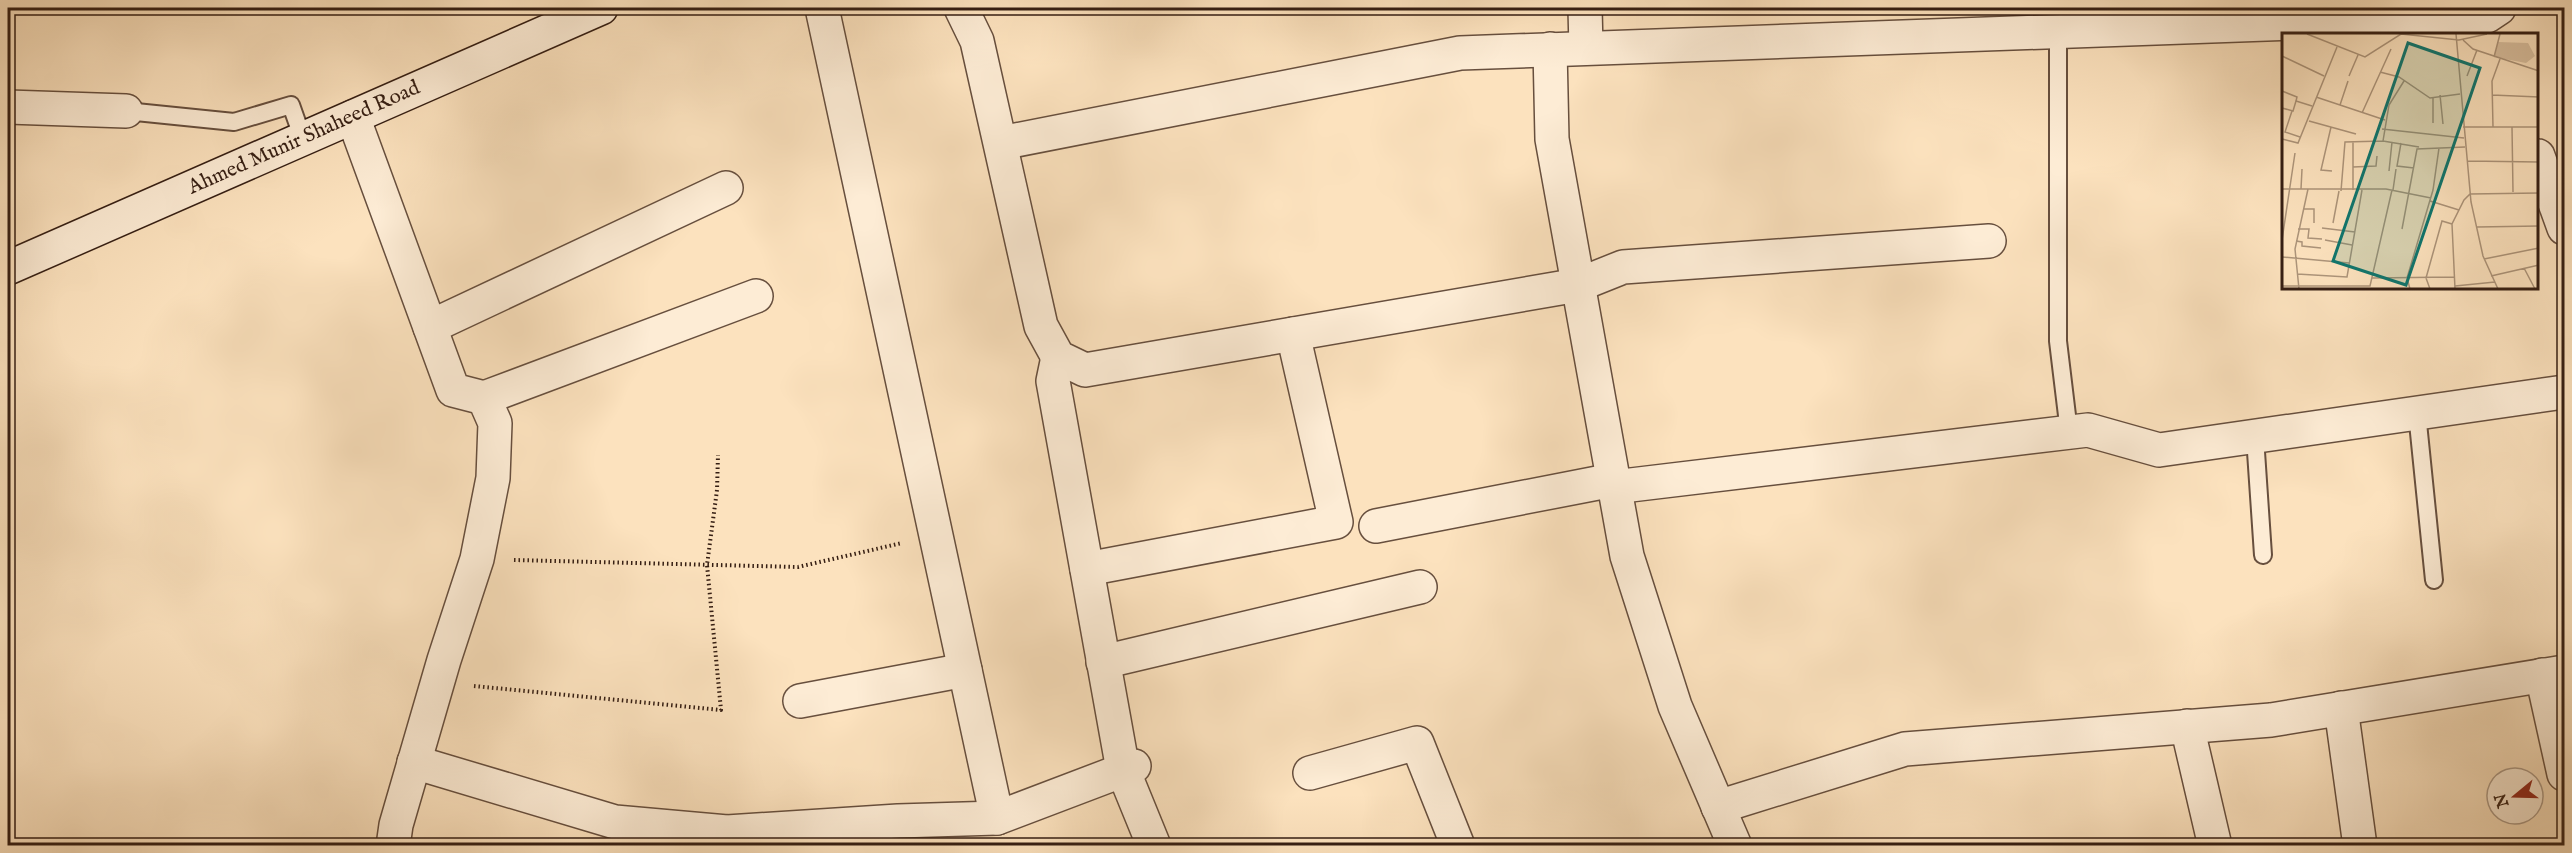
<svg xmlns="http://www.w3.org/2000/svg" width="2572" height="853" viewBox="0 0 2572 853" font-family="'IM FELL English',serif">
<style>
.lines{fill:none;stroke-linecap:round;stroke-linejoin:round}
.lane-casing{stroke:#674f3e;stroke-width:20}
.street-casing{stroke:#674f3e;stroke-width:36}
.secondary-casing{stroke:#351e13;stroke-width:36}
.path{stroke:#351e13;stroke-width:4;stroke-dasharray:1.5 3;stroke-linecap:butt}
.lane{stroke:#fdecd5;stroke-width:16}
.street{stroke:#fdecd5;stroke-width:33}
.secondary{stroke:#fdecd5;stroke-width:33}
.labels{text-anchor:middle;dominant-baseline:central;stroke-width:6;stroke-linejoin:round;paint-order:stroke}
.street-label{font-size:21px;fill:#351e13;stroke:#fdecd5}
.inset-road{fill:none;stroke:#ac947a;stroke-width:1.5}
.view{fill:#0f766e;fill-opacity:0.15;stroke:#0f766e;stroke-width:3}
.inset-edge{fill:none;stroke:#351e13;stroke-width:3}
</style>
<rect width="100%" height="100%" fill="#fce2be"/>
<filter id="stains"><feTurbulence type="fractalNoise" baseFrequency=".00333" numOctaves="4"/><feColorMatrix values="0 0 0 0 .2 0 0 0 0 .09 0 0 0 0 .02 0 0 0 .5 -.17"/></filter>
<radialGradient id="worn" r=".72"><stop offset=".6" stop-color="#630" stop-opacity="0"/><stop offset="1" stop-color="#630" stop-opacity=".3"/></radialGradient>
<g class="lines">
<g class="lane-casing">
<g id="lane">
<path d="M2058,31V341L2069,432"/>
<path d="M126,111L234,122L291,105L303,139"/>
<path d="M2417,413L2434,580"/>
<path d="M2255,437L2263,555"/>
</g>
</g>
<g class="street-casing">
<g id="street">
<path d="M822,8L997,818"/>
<path d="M961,8L977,41L1041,326L1058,357L1085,370L1578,285L1623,267L1989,241"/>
<path d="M1585,8L1586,48"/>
<path d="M1550,49L1552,139L1627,556L1675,706L1735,846"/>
<path d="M8,107L126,111"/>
<path d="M353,117L453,390L484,398L495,423L493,478L477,559L444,660L396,825L393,846"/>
<path d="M1001,143L1460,53L2487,16L2499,8"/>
<path d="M2538,156L2564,228"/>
<path d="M430,327L726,188"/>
<path d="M1058,357L1053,381L1123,770L1154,846"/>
<path d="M484,398L756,296"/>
<path d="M1614,487L2088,430L2159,450L2564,392"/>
<path d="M1376,526L1613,480"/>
<path d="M1087,569L1336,522L1293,334"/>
<path d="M1103,662L1420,587"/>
<path d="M2542,675L2564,774"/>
<path d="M800,701L965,670"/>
<path d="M2341,708L2360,846"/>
<path d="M2187,726L2215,846"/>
<path d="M414,762L615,822L727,832L898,821L997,818L1134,766"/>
<path d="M1310,773L1417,743L1458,846"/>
<path d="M1718,807L1905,749L2271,720L2564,672"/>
</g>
</g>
<g class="secondary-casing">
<path id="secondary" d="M8,268L601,8"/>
</g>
<g class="path">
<path d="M514,560L798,567L902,543"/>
<path d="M474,686L721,710L707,565L717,490L718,455"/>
</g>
<use href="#lane" class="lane"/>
<use href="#street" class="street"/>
<use href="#secondary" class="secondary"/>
</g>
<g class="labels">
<g class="street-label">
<text transform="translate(304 138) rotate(-24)">Ahmed Munir Shaheed Road</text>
</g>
</g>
<g transform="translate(2282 33)">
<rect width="256" height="256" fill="#fce2be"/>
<path d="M216,9L246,10L253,23L244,30L212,24Z" fill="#dac1a1"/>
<path class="inset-road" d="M25,1L83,24L119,1L177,7L205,1M174,1L189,169L201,223L216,256M181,7L191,16L257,38M0,23L42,43M212,24L218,1M98,39L117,44L148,65L178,61M67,43L76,22M185,43L195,17M0,58L15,64L14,68L30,73M158,62L161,91M210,62L257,64M34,64L103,87M151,64V90M58,72L66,48M0,75L11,78L14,68M10,78L3,99L18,104M80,80L109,16M27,88L74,101M49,94L39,137L50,138M181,94H257M211,94L210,48L218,26M230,94L231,159M100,96L182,105M0,106L16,110L55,14M101,108L107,72L122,48M119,110L115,133L132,135M185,128L257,129M71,134L94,133L95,123M107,138L110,109M0,156H104L149,165M19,156L20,136M71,157V109M111,157L114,136M59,158L63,109L101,108L137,114M148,168L177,177M21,176H32V190M51,190L57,158M195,194L257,193M40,195L73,199M16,196H27L26,205L40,206M120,196L135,116L183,114M0,207L13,120M43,207L70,212M14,208L20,209V213L39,215M0,224L67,230M202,226L257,215M242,235L253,256M15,241L65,244L80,157M209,243L257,232M90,245L172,244M0,253H88L110,157M173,253L213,249M17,256L13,216L26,156M128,256L125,245L151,157L157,115M148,256L144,245L160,188L170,191M173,256L170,191L182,167L188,161L257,160"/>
<path class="view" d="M126,10L198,35L124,252L51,228Z"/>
<rect width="256" height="256" class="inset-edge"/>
</g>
<rect width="2572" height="853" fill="none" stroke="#fce2be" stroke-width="30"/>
<rect x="9" y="9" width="2554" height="835" fill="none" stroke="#351e13" stroke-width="3"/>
<rect x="15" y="15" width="2542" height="823" fill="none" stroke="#351e13" stroke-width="1.5"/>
<g transform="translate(2515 796) rotate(251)"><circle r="28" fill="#fdecd5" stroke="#ad9a87" stroke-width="1.5"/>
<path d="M0-4.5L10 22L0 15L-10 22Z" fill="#8f2418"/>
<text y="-9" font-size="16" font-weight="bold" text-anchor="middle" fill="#351e13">N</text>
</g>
<rect width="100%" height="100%" filter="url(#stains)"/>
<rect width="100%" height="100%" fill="url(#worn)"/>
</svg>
